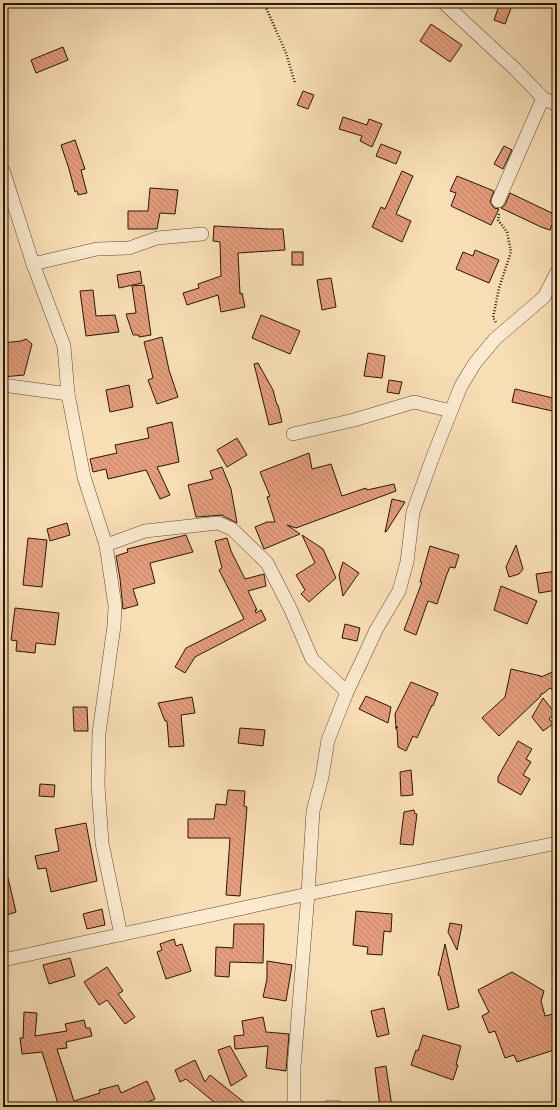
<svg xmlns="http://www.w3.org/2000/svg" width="560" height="1110" viewBox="0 0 560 1110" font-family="Alegreya,serif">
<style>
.building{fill:url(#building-back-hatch);stroke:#281507}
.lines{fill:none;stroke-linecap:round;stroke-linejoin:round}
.street-casing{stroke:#5c4833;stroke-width:14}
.path{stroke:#281507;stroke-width:2.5;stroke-dasharray:1 2;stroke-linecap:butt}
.street{stroke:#fbead0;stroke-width:13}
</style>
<defs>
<pattern id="building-back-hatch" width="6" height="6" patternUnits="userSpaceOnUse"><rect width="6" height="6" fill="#e49d7c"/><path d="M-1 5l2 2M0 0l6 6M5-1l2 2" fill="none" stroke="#c4866a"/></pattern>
</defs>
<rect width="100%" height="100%" fill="#f9dfb6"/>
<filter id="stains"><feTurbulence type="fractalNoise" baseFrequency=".005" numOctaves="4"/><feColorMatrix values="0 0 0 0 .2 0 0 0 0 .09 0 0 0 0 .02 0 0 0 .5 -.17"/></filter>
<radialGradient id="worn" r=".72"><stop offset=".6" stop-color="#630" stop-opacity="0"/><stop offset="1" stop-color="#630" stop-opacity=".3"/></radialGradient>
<g class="building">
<path d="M500,3H513L505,24L494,20Z"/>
<path d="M431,24L462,45L450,62L420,41Z"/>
<path d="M63,47L68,60L36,73L31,60Z"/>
<path d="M303,91L314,95L308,109L297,105Z"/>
<path d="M343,117L367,125L369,119L382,124L372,147L360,141L362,136L339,129Z"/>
<path d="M75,140L85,169L81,170L87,193L78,195L77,191L75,192L69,169L61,145Z"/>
<path d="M381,144L401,152L396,164L376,156Z"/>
<path d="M504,146L512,150L503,169L494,164Z"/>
<path d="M402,171L413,176L396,214L411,221L402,242L372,227L381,207L385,209Z"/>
<path d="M457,176L494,191L490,202L494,208L499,209L491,225L451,206L456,193L450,191Z"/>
<path d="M150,188L178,190L175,214L160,213L157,229H128V211H148Z"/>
<path d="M510,193L556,215L550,230L541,227L501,208L505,205Z"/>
<path d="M214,226L269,229H283L285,250L238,253L240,294L242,293L245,307L221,312L218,295L187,305L183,293L199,288L198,284L221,276L220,242L213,241Z"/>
<path d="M475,250L499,260L489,283L456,269L463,252L473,256Z"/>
<rect x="292" y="252" width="11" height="13"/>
<path d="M140,271L142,283L119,288L117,275Z"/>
<path d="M331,278L336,307L322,310L317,280Z"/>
<path d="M144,285L151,335L139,337V335H133L126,314L136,313L132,286Z"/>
<path d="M93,290L96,316L115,315L119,332L86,336L80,291Z"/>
<path d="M261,315L300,331L290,354L252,338Z"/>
<path d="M162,337L169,370L178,397L157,404L148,380L153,378L144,342Z"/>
<path d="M26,339L32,344L24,375L3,377V343L21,341Z"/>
<path d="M368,353L385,356L382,378L364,376Z"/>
<path d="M258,363L273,390L277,405H278L282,422L269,425L254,364Z"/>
<path d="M389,380L402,382L399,394L387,392Z"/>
<path d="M129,385L133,407L110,412L106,390Z"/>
<path d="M515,389L557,399V412L512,402Z"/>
<path d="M172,422L179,462L157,467L170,495L160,499L146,470L108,479L106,469L93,472L90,459L117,453L115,445L149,438L147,428Z"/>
<path d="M237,438L247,455L227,467L217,450Z"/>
<path d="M309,453L312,469L331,464L342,496L366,488L367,490L394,484L396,491L296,528L287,525L300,534L264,549L255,527L267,522H275L267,497L270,496L260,472Z"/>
<path d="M222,467L231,489L237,523L223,516V515L196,517L188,485L213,479L210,471Z"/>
<path d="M392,499L405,502L386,532H385Z"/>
<path d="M67,523L70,535L50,541L47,529Z"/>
<path d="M186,535L193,552L150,563L155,583L133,589L138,605L123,609L120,579L116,556L128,552L127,549Z"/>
<path d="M302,535L323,549L336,578L309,602L301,594L305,590L296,575L315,563Z"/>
<path d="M28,538L47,540L42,587L23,585Z"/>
<path d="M227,538L231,551L245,579L264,574L266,586L248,591L257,610H255L256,613L261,610L266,620L195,657L185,673L175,667L186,648L244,619L219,570L222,568L215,541Z"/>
<path d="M516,545L523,569L519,574L509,577L506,567Z"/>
<path d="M430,546L459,555L455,568L450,567L447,574L437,604L428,601L416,635L404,630L422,582H420Z"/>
<path d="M343,562L359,573L343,596L339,575Z"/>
<path d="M557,571V590L539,593L536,574Z"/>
<path d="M501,586L537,601L527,624L494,610Z"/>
<path d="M15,608L59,613L55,645L36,643L35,653L16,651L17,641L11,640Z"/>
<path d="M345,624L360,628L357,641L342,638Z"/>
<path d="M511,669L541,676V677L557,670V693L550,688L544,693L540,695L541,696L499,736L482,718L505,697Z"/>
<path d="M411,682L438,693L433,706L432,705L417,738L413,736L406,751L398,747L397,729L395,728L398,727H396L395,714Z"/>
<path d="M366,696L391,707L388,723L359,709Z"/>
<path d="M192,697L195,713L181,715L184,746L169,747L167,721H165L158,703Z"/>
<path d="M543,698L555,713L549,719L553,724L543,731L532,717Z"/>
<path d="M73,707H87L88,731H74Z"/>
<path d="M240,728L265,730L263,746L238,743Z"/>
<path d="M518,741L532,749L526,759L531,762L523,775L530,779L521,795L498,782V777Z"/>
<path d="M411,770L413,795L401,796L400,772Z"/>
<path d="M40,784L55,785L54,797L39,796Z"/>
<path d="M228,790L245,791L244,806L247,807L240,896L226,895L230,838H188V819H214L216,804L226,805Z"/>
<path d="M414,810L415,814H417L413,845L400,844L404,812Z"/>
<path d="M86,823L97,881L51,892L46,868L38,869L35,856L59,851L55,829Z"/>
<path d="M3,878H8L16,912L3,916Z"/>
<path d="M102,909L105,925L87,929L83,914Z"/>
<path d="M356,911L392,914L391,932L384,931L382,955L367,954L368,947L353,945Z"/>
<path d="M450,923L462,925L457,950L448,932Z"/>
<path d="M234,924H264L263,963L230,962L229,977L215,976L216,947L233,948Z"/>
<path d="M174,939L176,946L182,944L191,971L166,979L157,952L162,950L160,944Z"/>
<path d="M445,944L459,1007L448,1010L440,976L438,975Z"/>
<path d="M70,958L75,976L49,984L43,965Z"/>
<path d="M267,961L292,965L286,1001L263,997L267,979Z"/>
<path d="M107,967L123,991L118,994L135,1017L125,1024L107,1000L99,1005L84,982Z"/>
<path d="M512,972L544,991L541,1001L545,1016L557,1013V1039H554L557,1049L517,1062L514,1055L505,1058L495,1031L489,1033L482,1016L489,1012L478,990Z"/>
<path d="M384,1008L389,1034L377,1037L371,1011Z"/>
<path d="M24,1012L37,1013L35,1036L67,1031L65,1024L84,1020L86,1028H90L92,1036L66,1042L67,1048L57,1049L74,1101L100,1093L99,1090L118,1085L121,1093L147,1081L155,1099L137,1107H59L42,1052L22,1054L20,1038H23Z"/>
<path d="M263,1017L266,1032L289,1034L286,1071L266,1068L268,1046L235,1049L234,1036L244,1035L242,1021Z"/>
<path d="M423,1035L461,1046L456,1065H458L453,1080L411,1065L416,1050L418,1051Z"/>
<path d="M230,1046L247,1076L231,1086L218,1050Z"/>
<path d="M195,1060L205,1082L210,1075L250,1107H220L186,1079L180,1082L175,1070Z"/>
<path d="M386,1066L392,1107H380L375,1068Z"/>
</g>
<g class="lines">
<g class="street-casing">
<g id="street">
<path d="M444,3L515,69L543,98L557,105"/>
<path d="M3,170L33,264L64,346L68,394L84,477L106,545L115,606L114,626L99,733L98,785L102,843L121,935"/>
<path d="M498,201L543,98"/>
<path d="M33,264L97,249L129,248L157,238L202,234"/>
<path d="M3,385L68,394"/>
<path d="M293,434L354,420L414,402L451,411"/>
<path d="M106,545L145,531L218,523L232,529L267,563L291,610L312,659L347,692"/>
<path d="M3,960L308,894L557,843"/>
<path d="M294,1107V1067L308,894L313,811L322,777L328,740L347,692L366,652L376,630L399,591L407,562L413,512L432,459L461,386L475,363L495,339L544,297L557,272"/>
<path d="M329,1107H337"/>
</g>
</g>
<g class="path">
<path d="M264,3L286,53L295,83"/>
<path d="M496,322L493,318L499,288L511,252L507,232L498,220L499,214"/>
</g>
<use href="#street" class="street"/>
</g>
<rect width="560" height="1110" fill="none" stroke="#f9dfb6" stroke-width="16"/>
<rect x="4" y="4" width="552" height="1102" fill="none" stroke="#281507" stroke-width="2"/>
<rect x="8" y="8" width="544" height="1094" fill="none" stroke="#281507"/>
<rect width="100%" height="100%" filter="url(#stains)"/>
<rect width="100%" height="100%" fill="url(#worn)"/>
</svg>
